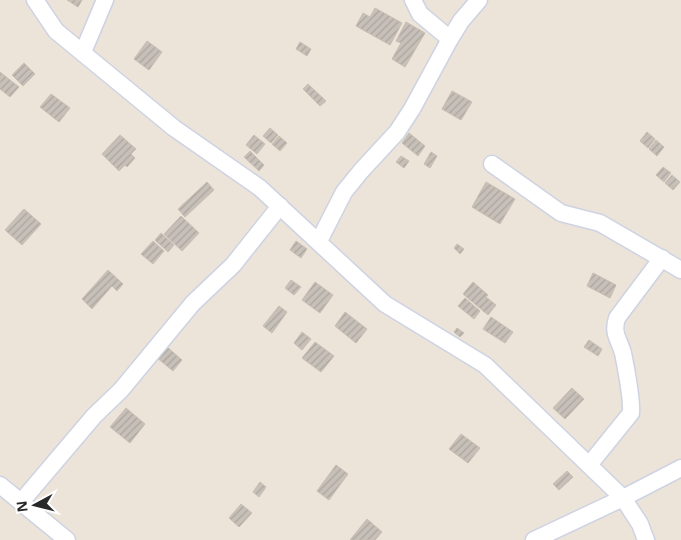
<svg xmlns="http://www.w3.org/2000/svg" width="681" height="540" viewBox="0 0 681 540" font-family="'Open Sans',sans-serif">
<style>
.building{fill:url(#building-hatch);stroke:#c8bfb2}
.lines{fill:none;stroke-linecap:round;stroke-linejoin:round}
.minor-casing{stroke:#ced3e3;stroke-width:19}
.minor{stroke:#fff;stroke-width:16}
</style>
<defs>
<pattern id="building-hatch" width="6" height="6" patternUnits="userSpaceOnUse" patternTransform="scale(1.25)"><rect width="6" height="6" fill="#c7c0b9"/><path d="M-1 1l2-2M0 6l6-6M5 7l2-2" fill="none" stroke="#aba59f"/></pattern>
</defs>
<rect width="100%" height="100%" fill="#ece3d9"/>
<g class="building">
<path d="M67,0H82L78,7Z"/>
<path d="M375,8L402,23L390,45L356,26L363,13L370,17Z"/>
<path d="M406,22L425,33L405,67L392,59L401,43L396,41Z"/>
<path d="M147,41L162,52L149,70L134,59Z"/>
<path d="M300,42L311,49L307,56L296,49Z"/>
<path d="M24,63L35,74L23,86L12,75Z"/>
<path d="M0,72L19,87L10,97L0,89Z"/>
<path d="M308,84L326,101L320,106L303,89Z"/>
<path d="M452,91L472,102L461,120L442,109Z"/>
<path d="M51,94L70,108L59,122L40,107Z"/>
<path d="M270,128L278,135L271,143L263,136Z"/>
<path d="M647,132L655,139L648,148L640,141Z"/>
<path d="M409,133L425,146L418,156L402,143Z"/>
<path d="M120,135L136,149L131,154L135,158L127,167L125,165L119,171L102,154Z"/>
<path d="M254,135L265,144L257,154L246,145Z"/>
<path d="M279,136L287,143L280,151L272,144Z"/>
<path d="M656,140L664,147L657,156L649,149Z"/>
<path d="M250,151L264,165L259,171L244,157Z"/>
<path d="M431,152L437,156L430,168L424,164Z"/>
<path d="M401,156L409,161L404,168L396,162Z"/>
<path d="M663,167L671,173L664,182L656,175Z"/>
<path d="M672,175L680,182L673,190L665,183Z"/>
<path d="M207,182L214,190L185,217L178,209Z"/>
<path d="M486,182L515,199L500,224L472,207Z"/>
<path d="M24,209L41,224L22,245L5,230Z"/>
<path d="M181,216L199,233L182,251L164,234Z"/>
<path d="M161,233L174,245L168,252L155,240Z"/>
<path d="M153,241L164,251L153,264L141,254Z"/>
<path d="M296,241L307,249L301,258L290,250Z"/>
<path d="M457,244L464,249L460,254L454,248Z"/>
<path d="M108,270L123,284L117,291L112,286L92,309L82,299Z"/>
<path d="M593,273L616,285L610,298L587,286Z"/>
<path d="M291,280L301,287L294,295L285,288Z"/>
<path d="M315,282L333,295L320,313L302,300Z"/>
<path d="M473,282L488,295L486,297L496,305L488,315L463,294Z"/>
<path d="M465,298L480,311L474,319L458,306Z"/>
<path d="M279,306L287,312L272,333L263,326Z"/>
<path d="M345,312L367,329L356,343L335,326Z"/>
<path d="M491,317L513,332L505,343L483,329Z"/>
<path d="M457,328L464,333L460,337L454,332Z"/>
<path d="M302,332L311,339L302,350L294,343Z"/>
<path d="M589,340L602,349L598,356L584,347Z"/>
<path d="M315,342L334,356L321,372L302,358Z"/>
<path d="M166,346L182,360L173,371L156,357Z"/>
<path d="M572,388L584,399L565,419L553,408Z"/>
<path d="M126,408L145,424L130,443L110,427Z"/>
<path d="M461,434L480,448L468,463L449,449Z"/>
<path d="M336,465L348,474L329,500L317,491Z"/>
<path d="M567,471L573,477L559,490L553,484Z"/>
<path d="M260,482L266,487L259,497L253,492Z"/>
<path d="M241,504L252,513L239,527L229,518Z"/>
<path d="M367,519L382,532L375,540H350Z"/>
</g>
<g class="lines">
<g class="minor-casing">
<g id="minor">
<path d="M35,0L56,31L174,128L260,188L385,304L485,365L623,498L640,524L646,540"/>
<path d="M413,0L420,14L450,39"/>
<path d="M83,52L105,0"/>
<path d="M492,164L561,213L600,223L681,270"/>
<path d="M319,241L344,192L361,171L397,132L412,109L450,39L461,21L479,0"/>
<path d="M589,465L631,413C632,398 626,368 623,353C619,339 612,334 617,318L662,258"/>
<path d="M0,485L67,540"/>
<path d="M21,502L94,416L121,390L193,303L233,265L280,206"/>
<path d="M534,540L623,498L681,468"/>
</g>
</g>
<use href="#minor" class="minor"/>
</g>
<g transform="translate(35 505) rotate(263)" stroke="#ffffff" stroke-width="4" paint-order="stroke">
<path d="M0-4L9 19L0 12L-9 19Z" fill="#292929"/>
<text y="-8" font-size="14" font-weight="bold" text-anchor="middle" fill="#292929">N</text>
</g>
</svg>
